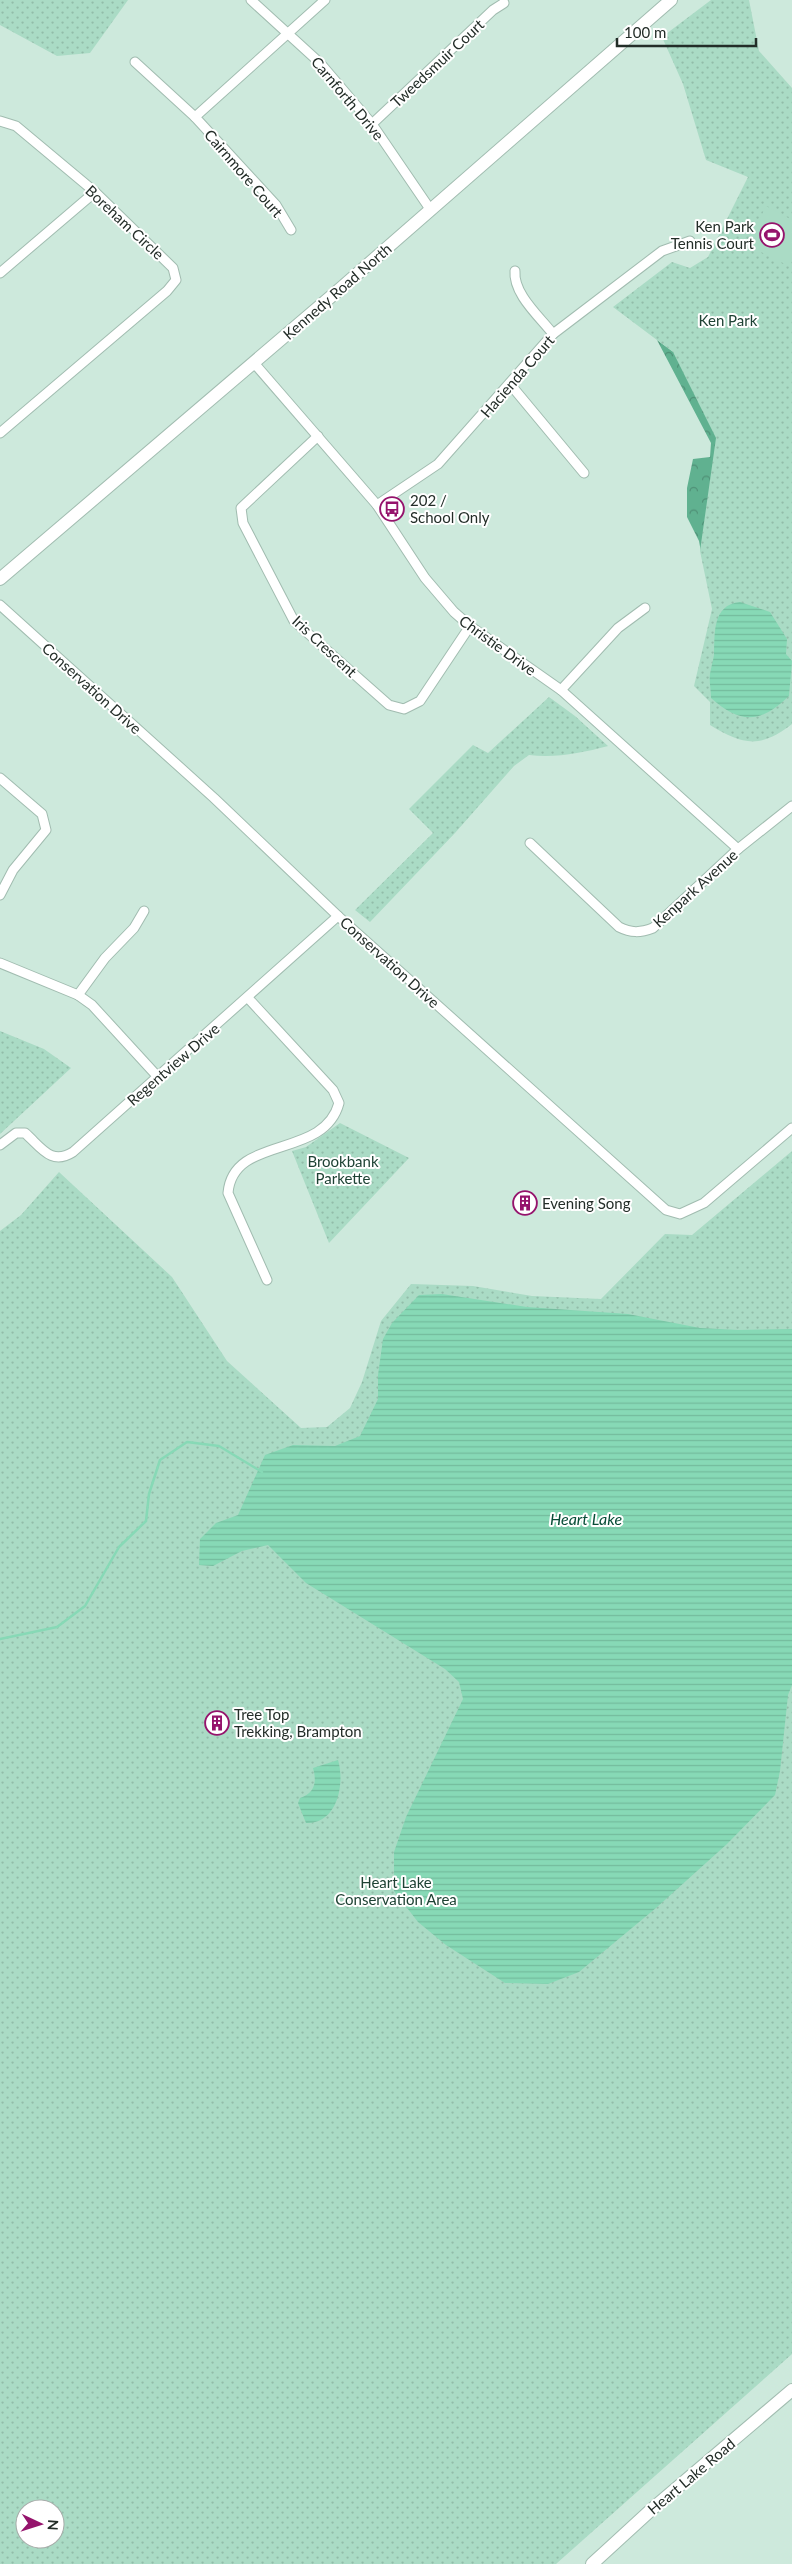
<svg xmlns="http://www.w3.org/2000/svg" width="792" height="2564" viewBox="0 0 792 2564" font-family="Lato,sans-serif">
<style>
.forest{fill:url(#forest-crowns)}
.park{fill:url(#park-dots);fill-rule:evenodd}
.pitch{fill:#aadbc5}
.water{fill:url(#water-rules)}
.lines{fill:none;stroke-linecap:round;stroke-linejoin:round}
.stream{stroke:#87d9b6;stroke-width:2.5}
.street-casing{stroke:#a1bcb0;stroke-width:11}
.secondary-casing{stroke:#a1bcb0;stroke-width:14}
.street{stroke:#fff;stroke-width:9}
.secondary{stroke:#fff;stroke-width:12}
.labels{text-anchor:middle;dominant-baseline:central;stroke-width:4;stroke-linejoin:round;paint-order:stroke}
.street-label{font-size:15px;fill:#232d28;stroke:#fff}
.poi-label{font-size:15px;fill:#232d28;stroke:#fff;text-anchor:start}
.park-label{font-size:15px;fill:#1e4234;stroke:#fff}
.water-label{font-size:16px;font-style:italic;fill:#074d37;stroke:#fff}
</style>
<defs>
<pattern id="forest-crowns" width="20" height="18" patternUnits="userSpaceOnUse" patternTransform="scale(1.25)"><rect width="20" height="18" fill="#60b190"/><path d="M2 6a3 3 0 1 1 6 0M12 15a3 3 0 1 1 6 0" fill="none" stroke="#4f9076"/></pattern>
<pattern id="park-dots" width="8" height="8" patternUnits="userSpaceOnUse" patternTransform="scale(1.25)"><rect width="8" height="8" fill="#aadbc5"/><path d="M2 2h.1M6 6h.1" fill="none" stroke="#92bca9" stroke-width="1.8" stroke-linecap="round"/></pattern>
<pattern id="water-rules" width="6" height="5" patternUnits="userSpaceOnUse" patternTransform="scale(1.25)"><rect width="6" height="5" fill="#87d9b6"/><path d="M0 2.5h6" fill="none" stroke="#74bb9c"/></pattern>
</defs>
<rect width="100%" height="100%" fill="#cde9dc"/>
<path class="forest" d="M657,340L719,385L715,568L703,563L699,541L687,517V488L693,459L710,457L711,443Z"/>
<g class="park">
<path d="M0,0H128L90,53L57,56L0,25Z"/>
<path d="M711,0H749L759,51L792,88V724C760,749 743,745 710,725V702L694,686L712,609L700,551L716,438L673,352L613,307L672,262L690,268L708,257L748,177L706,160L683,84L662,37Z"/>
<path d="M549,697L575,716L608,746C582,753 556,758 529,755L514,766L455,833L370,922L355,910L433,833L409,809L473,745L488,753Z"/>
<path d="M0,1031L44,1049L71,1068L0,1134Z"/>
<path d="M340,1123L409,1158L329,1243L292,1151L306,1147Z"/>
<path d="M792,1151V2354L556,2564H0V1231L21,1215L59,1172L172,1277L227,1361L301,1428L327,1427L350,1408L362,1382L381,1321L411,1284L473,1286L532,1296L601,1299L665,1234L692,1235ZM25,2509H55V2539H25Z"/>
</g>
<path class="pitch" d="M766,206L792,220V260L789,266L747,245Z"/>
<g class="water">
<path d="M740,602L770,612L787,639L786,654L792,661L789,696C761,723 741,725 711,698C711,690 709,682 710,674C711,668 713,661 714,655C715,633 712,605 740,602Z"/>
<path d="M442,1294L527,1307L628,1314L700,1328L738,1330L792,1329V1685L788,1695L780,1771L775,1795L727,1844L656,1908L579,1972L548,1984L505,1983L446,1945L418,1922L394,1891V1852L406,1817L463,1699L459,1682L445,1669L306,1583L268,1545L242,1551L213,1566L199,1565L200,1539L216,1523L238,1515L265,1455L293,1445L335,1446L360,1436L378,1399V1375L383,1339L392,1323L419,1295Z"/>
<path d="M338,1760C345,1783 338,1824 306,1823L298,1803L300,1798C315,1793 317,1782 313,1768Z"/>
</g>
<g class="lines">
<path class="stream" d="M0,1639L57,1627L85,1606L119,1547L146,1521L149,1494L160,1460L187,1442L219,1446L262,1472"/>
<g class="street-casing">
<g id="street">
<path d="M251,0L320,63L372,124L430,209"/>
<path d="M135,62L195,117"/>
<path d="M0,121L16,126L95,192L173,268L176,280L167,291L0,433"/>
<path d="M372,124L493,10L504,3"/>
<path d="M291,230L276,205L195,117L325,0"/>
<path d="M515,271C513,294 540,317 553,334"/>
<path d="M0,273L95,192"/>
<path d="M254,363L377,505L425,578L454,612L470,626L561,690L738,849"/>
<path d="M510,384L584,473"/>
<path d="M318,436L241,508L243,523L294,621L389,705L404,709L420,701L470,626"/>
<path d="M377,505L438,464L553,334L662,251L690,241"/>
<path d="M0,605L214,798L338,916L666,1210L680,1214L704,1203L792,1128"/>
<path d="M561,690L618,628L645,608"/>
<path d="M0,778L42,814L46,830L13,870L0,895"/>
<path d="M530,843L619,927C631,933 640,933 653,928L738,849L792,806"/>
<path d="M0,963L78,995L92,1005L158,1077"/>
<path d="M78,995L105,958L134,928L144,911"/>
<path d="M248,998L333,1090L339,1103C324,1160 233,1134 228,1193L267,1280"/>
<path d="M0,1145L16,1133H25C41,1147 51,1166 73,1152L338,916"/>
</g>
</g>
<g class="secondary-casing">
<g id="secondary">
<path d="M0,579L341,288L671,0"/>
<path d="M592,2564L652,2509L792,2390"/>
</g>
</g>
<use href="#street" class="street"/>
<use href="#secondary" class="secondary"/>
</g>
<defs>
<g id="stadium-ring" transform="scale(1.25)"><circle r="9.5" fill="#fff" stroke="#95136c" stroke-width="1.5"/><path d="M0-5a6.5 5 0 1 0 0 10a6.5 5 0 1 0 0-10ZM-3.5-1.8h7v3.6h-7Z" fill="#95136c"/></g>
<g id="bus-ring" transform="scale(1.25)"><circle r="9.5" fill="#fff" stroke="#95136c" stroke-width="1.5"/><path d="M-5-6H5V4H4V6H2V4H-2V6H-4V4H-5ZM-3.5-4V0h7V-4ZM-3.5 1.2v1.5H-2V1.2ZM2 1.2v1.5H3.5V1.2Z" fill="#95136c"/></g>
<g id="building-ring" transform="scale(1.25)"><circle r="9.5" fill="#fff" stroke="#95136c" stroke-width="1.5"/><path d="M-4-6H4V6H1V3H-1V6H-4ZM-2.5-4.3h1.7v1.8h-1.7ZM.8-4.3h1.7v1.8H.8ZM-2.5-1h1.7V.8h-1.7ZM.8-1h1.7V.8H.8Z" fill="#95136c"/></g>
</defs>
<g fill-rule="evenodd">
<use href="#stadium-ring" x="772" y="235"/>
<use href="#bus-ring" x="392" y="509"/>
<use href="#building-ring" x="525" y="1203"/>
<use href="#building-ring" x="217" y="1723"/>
</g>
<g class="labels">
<g class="street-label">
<text transform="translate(437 63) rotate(-43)">Tweedsmuir Court</text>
<text transform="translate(348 98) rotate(50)">Carnforth Drive</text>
<text transform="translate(244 173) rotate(49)">Cairnmore Court</text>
<text transform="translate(125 222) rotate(43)">Boreham Circle</text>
<text transform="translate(337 291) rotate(-41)">Kennedy Road North</text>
<text transform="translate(517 376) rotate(-49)">Hacienda Court</text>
<text transform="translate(498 645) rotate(36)">Christie Drive</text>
<text transform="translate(325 646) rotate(43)">Iris Crescent</text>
<text transform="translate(92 688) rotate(42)">Conservation Drive</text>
<text transform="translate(695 888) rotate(-42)">Kenpark Avenue</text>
<text transform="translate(390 962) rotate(42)">Conservation Drive</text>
<text transform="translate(173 1064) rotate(-41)">Regentview Drive</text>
<text transform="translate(691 2476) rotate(-40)">Heart Lake Road</text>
</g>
<g class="poi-label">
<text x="754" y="226" text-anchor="end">Ken Park<tspan x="754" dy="17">Tennis Court</tspan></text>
<text x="410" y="500">202 /<tspan x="410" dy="17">School Only</tspan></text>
<text x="542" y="1203">Evening Song</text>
<text x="234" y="1714">Tree Top<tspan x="234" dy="17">Trekking, Brampton</tspan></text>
</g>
<g class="park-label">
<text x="728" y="320">Ken Park</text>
<text x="343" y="1161">Brookbank<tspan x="343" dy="17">Parkette</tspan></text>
<text x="396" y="1882">Heart Lake<tspan x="396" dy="17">Conservation Area</tspan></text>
</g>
<g class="water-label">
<text x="586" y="1518">Heart Lake</text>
</g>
</g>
<g transform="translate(40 2524) rotate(94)"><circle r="24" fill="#ffffff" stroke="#a7aba9"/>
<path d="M0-4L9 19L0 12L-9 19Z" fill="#95136c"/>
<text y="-8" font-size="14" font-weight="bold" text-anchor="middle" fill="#232d28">N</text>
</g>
<path d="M617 38v8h139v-8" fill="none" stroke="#232d28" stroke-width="2.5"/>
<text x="624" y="38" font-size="15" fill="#232d28" stroke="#ffffff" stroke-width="4" paint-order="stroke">100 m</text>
</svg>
